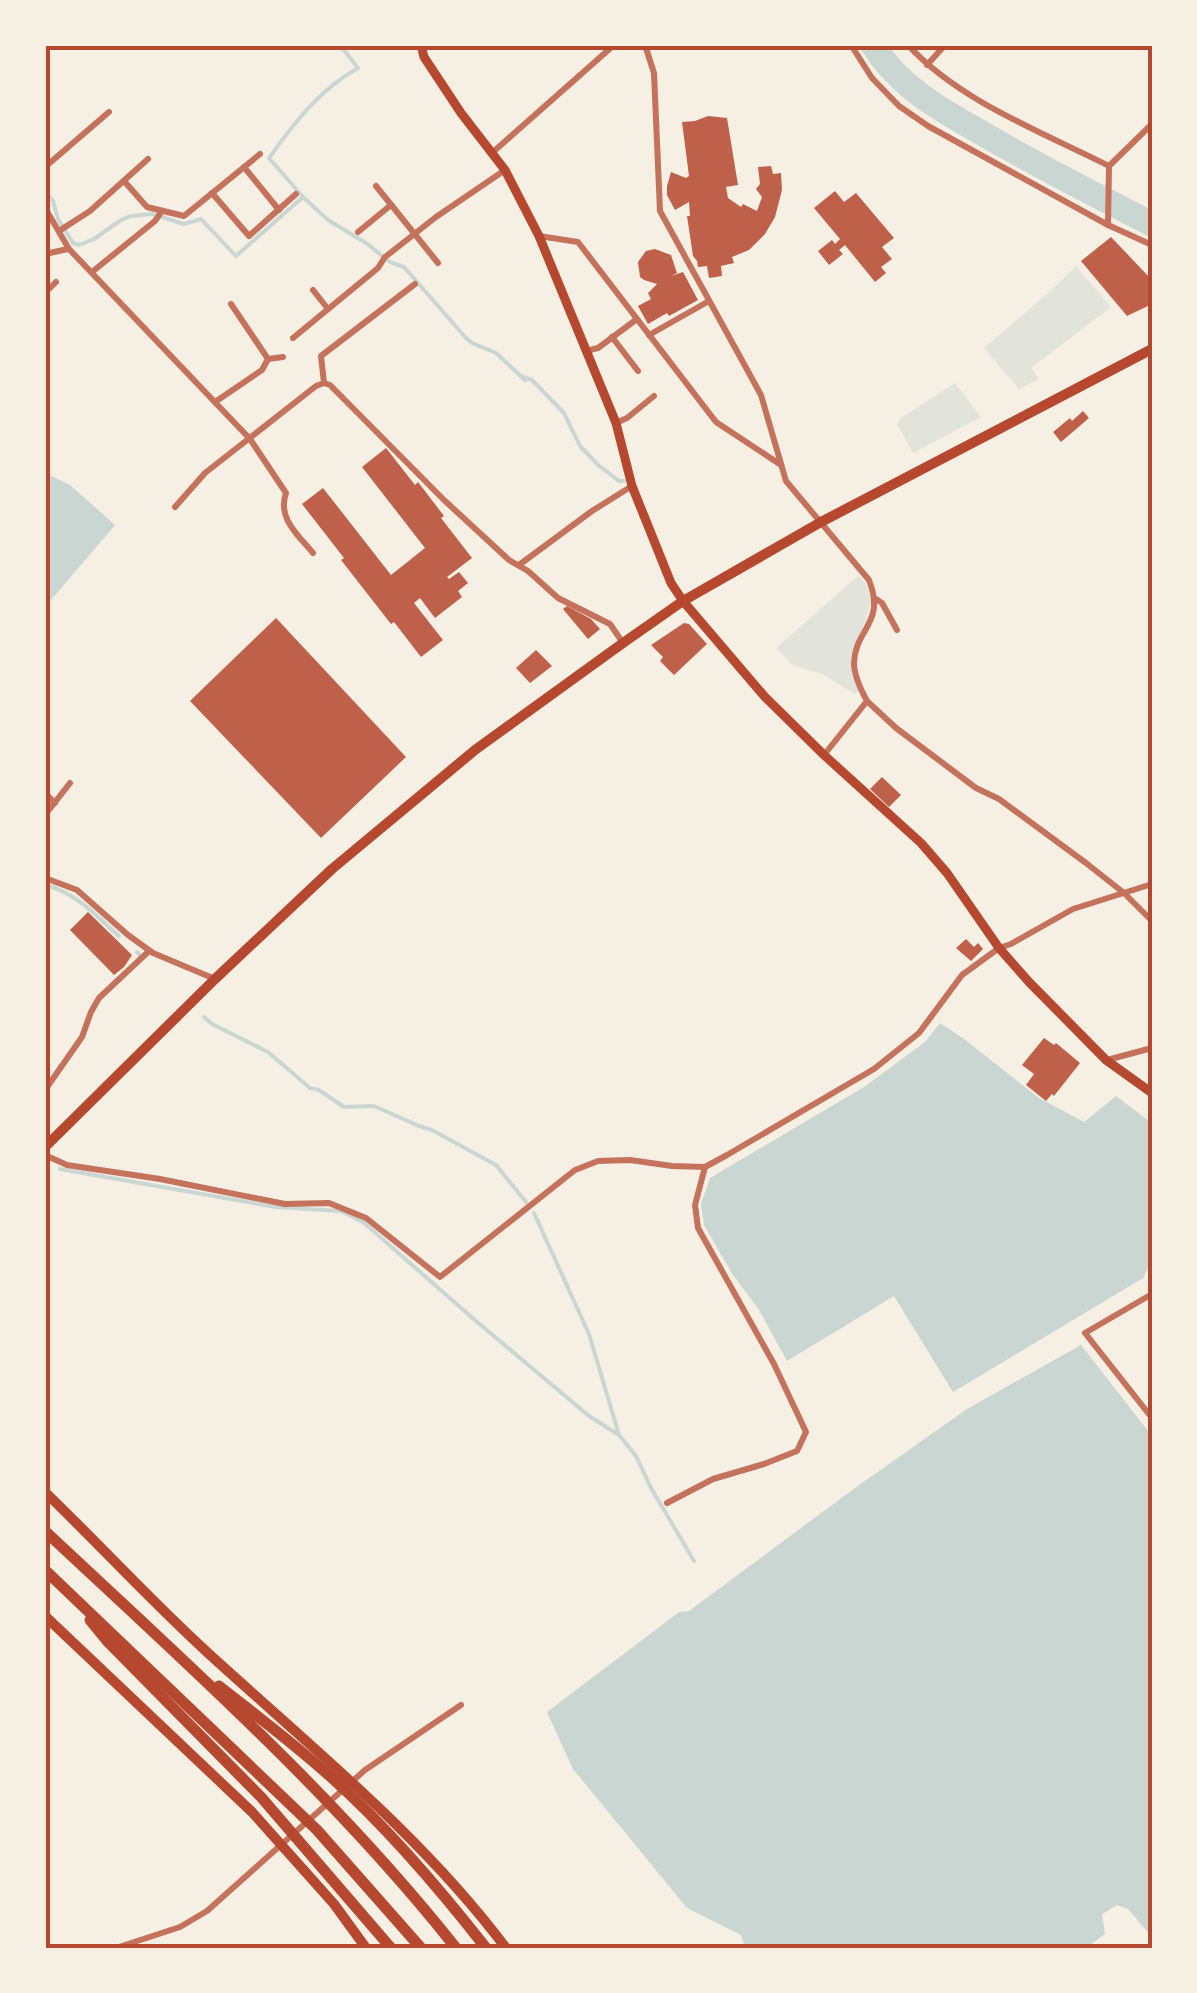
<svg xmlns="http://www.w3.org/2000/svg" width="1197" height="1993" viewBox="0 0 1197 1993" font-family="Georgia,serif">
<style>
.green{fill:#e2e4dc}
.water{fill:#c9d6d2}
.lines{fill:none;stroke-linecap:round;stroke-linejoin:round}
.stream{stroke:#c9d6d2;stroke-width:4}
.river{stroke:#c9d6d2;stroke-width:25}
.building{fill:#bf614a}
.minor{stroke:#c5725c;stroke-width:6}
.secondary{stroke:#b5482f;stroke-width:9}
.primary{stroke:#b5482f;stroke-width:10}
.motorway{stroke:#b5482f;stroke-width:11}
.neatline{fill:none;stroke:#b5482f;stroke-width:4}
</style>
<rect width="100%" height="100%" fill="#f6efe4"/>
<g class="green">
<path d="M1076,266L1111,307L1031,368L1039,379L1019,389L984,348L1055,287Z"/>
<path d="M955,383L981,417L913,453L897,424L901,418Z"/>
<path d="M859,575C881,601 865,616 857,643C853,656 858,677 859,691L855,694L822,674L792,665L776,648Z"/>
</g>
<g class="water">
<path d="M45,473L70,485L115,525L45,607Z"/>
<path d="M940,1023L964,1039L1039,1098L1084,1122L1116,1096L1152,1123V1261L1143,1278L953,1392L894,1296L787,1361L758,1308L733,1275L704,1225L701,1204L710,1178L864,1087L925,1042Z"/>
<path d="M1081,1345L1152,1436V1937L1128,1909L1117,1905L1102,1914L1105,1934L1086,1948H745L741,1935L687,1908L573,1769L547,1712L679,1612L689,1611L855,1488L967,1409Z"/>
</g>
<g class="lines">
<g class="stream">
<path d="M340,45L358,68C319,90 295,122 269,158L303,197L328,220L366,243L390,262L404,267L465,337L472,343L496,353L525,380L523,377L532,380L564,413L580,446L598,465L619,481H624"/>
<path d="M45,191L53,201L58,219L73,243L79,245L94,239L121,220L131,216L152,214L184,224L201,219L236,256L303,197"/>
<path d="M45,885C77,893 95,915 119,936"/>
<path d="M137,952L139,954"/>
<path d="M204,1017L212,1024L268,1052L310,1088L319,1090L344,1107L374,1106L419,1126L432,1130L496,1165L526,1202"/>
<path d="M60,1169L276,1207L341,1211L363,1222L476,1321L589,1416L619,1435L636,1456L651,1488L694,1561"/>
<path d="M534,1213L589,1334L619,1435"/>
</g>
<path class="river" d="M873,45C903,93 953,116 1001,144C1050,172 1101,198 1152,224"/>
</g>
<g class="building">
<path d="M708,116L727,118L738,185L726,187L728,198L741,207L743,204L757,211L762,197L756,189L760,184L758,167L771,166L773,174L781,173L782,190L775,217L765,234L749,250L732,257L734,263L721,266L722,276L709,278L707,266L698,267L697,261L693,256L687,216H690L689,202L675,210L667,195V186L671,172L686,178L689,176L682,122L695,121Z"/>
<path d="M835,191L844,202L856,193L894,238L882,247L892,259L881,267L886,273L875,282L845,245L839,250L843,254L829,265L818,251L832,240L835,244L840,239L814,208Z"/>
<path d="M1111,237L1152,280V304L1127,316L1081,261Z"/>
<path d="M655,249L671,255L677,273L671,276L683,272L698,300L669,316L667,313L648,324L638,306L651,299L648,293L657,284L644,280L640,277L638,262L646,251Z"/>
<path d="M1083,411L1089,418L1061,442L1053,432L1070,418L1072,421Z"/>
<path d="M386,448L415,485L418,482L444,516L441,518L472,558L447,577L449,579L459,572L468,583L458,591L462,597L435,618L420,598L414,603L443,640L421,657L394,622L391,624L341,560L344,558L302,504L323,488L391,575L425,548L362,467Z"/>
<path d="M567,606L591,619L600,629L588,639L563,609Z"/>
<path d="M276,618L406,757L321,838L190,701Z"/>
<path d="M684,623L689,624L707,644L674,675L660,661L663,657L651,645Z"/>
<path d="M536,650L552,666L530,683L516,668Z"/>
<path d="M882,777L901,795L889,807L870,789Z"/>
<path d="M88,912L132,955L124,967L114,975L70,930Z"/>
<path d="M966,939L974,947L978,943L983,949L971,961L956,948Z"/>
<path d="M1044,1038L1054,1045L1056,1043L1080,1063L1054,1096L1052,1094L1046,1101L1026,1085L1034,1074L1022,1065Z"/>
</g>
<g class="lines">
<g class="minor">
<path d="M645,45L654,73L660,211L761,395L786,481L869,580C886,624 855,628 854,663C854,676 861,690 867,701"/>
<path d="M851,45L872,78L899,106L928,126L1108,225L1152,245"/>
<path d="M908,45C959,101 1042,132 1109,166"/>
<path d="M927,65L945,45"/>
<path d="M493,152L614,45"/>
<path d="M45,167L109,112"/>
<path d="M244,167L279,210"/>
<path d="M124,181L147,207L184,216L260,154"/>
<path d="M376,186L438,263"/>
<path d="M212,193L249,236L296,194"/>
<path d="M45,208L69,249L250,439L286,493C277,518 298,535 313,553"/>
<path d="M1108,225L1109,166L1152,124"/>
<path d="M59,231L90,211L148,159"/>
<path d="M358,232L391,205"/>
<path d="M539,236L578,242L716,422L781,465"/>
<path d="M45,254L68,249"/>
<path d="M92,272L155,221L162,211"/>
<path d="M313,290L328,309"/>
<path d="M45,293L56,282"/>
<path d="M649,335L709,301"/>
<path d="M612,337L638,371"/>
<path d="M293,338L378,268L385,257L436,217L505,170"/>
<path d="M586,351L598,348L637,319"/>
<path d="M268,359L283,357"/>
<path d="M324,383L321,356L415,284"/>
<path d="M215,402L262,370L268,359L231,304"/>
<path d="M616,423L627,418L654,396"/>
<path d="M175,507L205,473L316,386L324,383L330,385L444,500L509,560L528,571L558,598L610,624L623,643"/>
<path d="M519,565L592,511L632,486"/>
<path d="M876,599L882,603L897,630"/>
<path d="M824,755L867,701L896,728L976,788L999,799L1086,863L1124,893L1152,921"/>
<path d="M45,793L55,803"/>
<path d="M45,815L70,783"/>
<path d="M45,878L77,890L128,935L153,953L215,979"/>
<path d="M1107,1060L1152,1048"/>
<path d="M45,1090L82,1037L91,1012L99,998L149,951"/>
<path d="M45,1155L67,1165L160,1179L285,1204L329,1203L366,1218L440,1277L575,1170L598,1161L630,1160L672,1166L705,1167L727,1155L874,1069L919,1033L962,975L999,948L1011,944L1073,909L1152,884"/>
<path d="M1152,1294L1085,1333L1152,1418"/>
<path d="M667,1503L713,1479L764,1464L797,1451L806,1432L774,1364L698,1228L695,1205L705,1167"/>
<path d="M116,1948L180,1927L207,1911L365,1770L461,1705"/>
</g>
<path class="secondary" d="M421,45L424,57L461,113L505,170L539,236L616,423L632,486L671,583L683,601L765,697L824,755L921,843L947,873L999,948L1029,982L1106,1060L1152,1093"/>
<g class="primary">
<path d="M45,1147L215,979L332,869L475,750L623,643L683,601L821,522L1152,349"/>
<path d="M45,1492C100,1545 152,1602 208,1653C311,1747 422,1836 506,1948"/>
<path d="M45,1616L252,1812L334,1904L366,1948"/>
</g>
<g class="motorway">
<path d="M45,1531C187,1664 335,1795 456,1948"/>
<path d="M45,1570L317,1830L421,1948"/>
<path d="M90,1620L108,1642L261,1797L391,1948"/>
<path d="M219,1686C257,1716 296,1745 332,1778C389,1829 439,1888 486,1948"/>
</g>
</g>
<rect width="1197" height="1993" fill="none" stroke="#f6efe4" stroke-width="95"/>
<rect x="48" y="48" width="1102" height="1898" class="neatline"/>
</svg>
